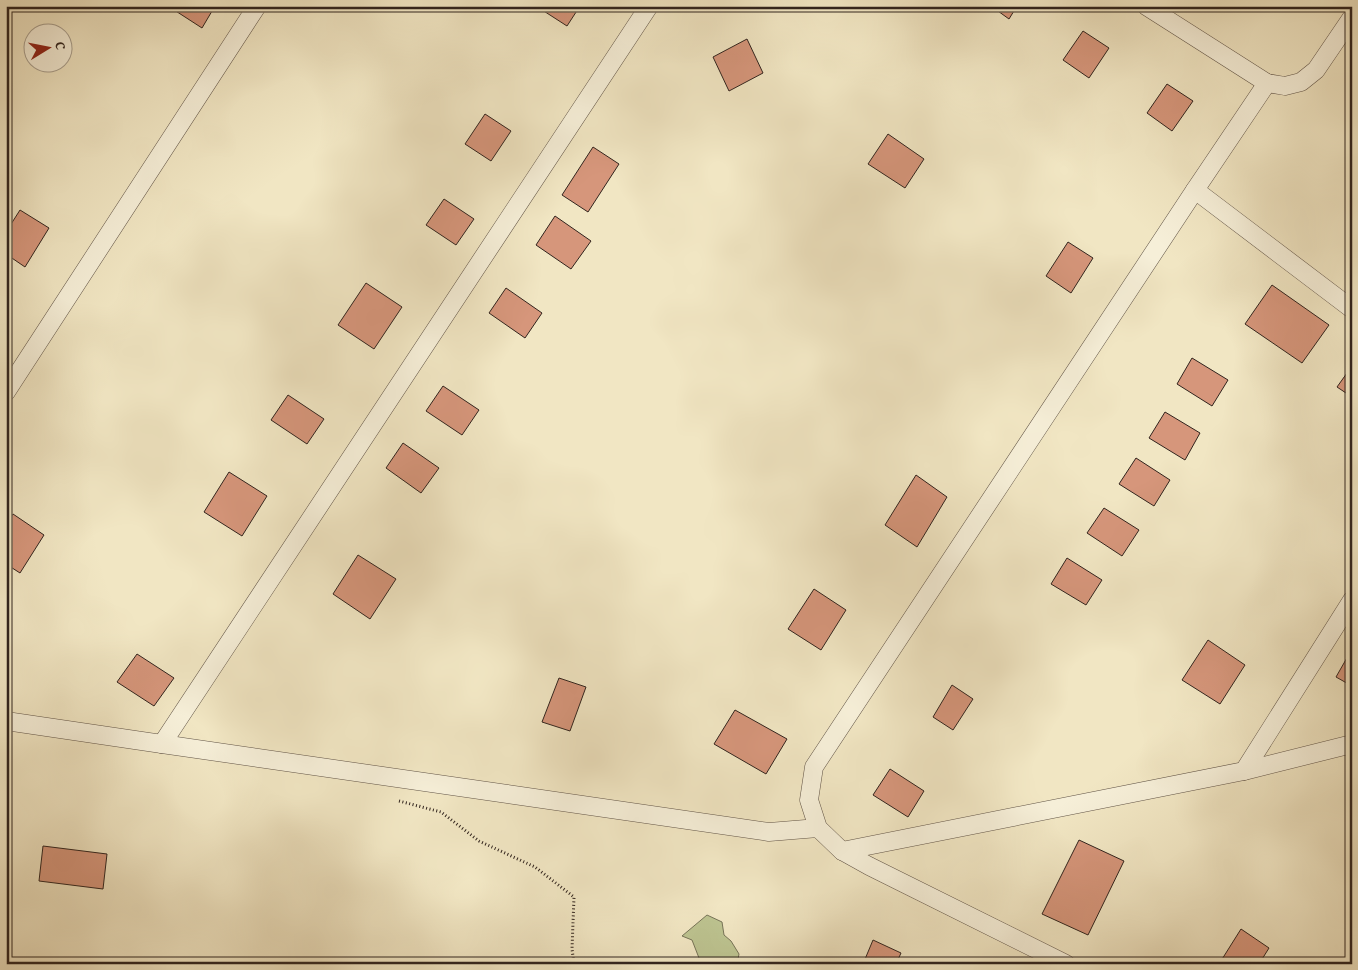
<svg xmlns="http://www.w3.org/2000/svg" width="1358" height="970" viewBox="0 0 1358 970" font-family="'Gentium Book Plus',serif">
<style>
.green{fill:#bdc491;stroke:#777458}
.building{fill:#d6967b;stroke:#31241e}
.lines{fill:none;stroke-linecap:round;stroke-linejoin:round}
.minor-casing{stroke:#615447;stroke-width:19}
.path{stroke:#31241e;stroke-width:3;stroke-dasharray:1 2.5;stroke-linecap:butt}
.minor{stroke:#f6efd8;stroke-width:18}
</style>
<rect width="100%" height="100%" fill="#f1e6c3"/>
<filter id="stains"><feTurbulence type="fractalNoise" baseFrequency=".004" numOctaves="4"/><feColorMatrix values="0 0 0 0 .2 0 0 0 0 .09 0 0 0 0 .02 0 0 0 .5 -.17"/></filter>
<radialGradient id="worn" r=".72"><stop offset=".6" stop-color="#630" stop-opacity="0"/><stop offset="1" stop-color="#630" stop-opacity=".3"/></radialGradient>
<path class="green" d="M707,915L722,922L724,935L731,941L739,954L737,964H697L699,958L692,940L682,936Z"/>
<g class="building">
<path d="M168,6H215L202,28Z"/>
<path d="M536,6H580L567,26Z"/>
<path d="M991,6H1017L1009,19Z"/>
<path d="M1083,31L1109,48L1089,78L1063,60Z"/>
<path d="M747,39L763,73L729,91L713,57Z"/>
<path d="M1167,84L1193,101L1172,131L1147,113Z"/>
<path d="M485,114L511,131L491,161L465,144Z"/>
<path d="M888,134L924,159L905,188L868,164Z"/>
<path d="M593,147L619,164L588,212L562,195Z"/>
<path d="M444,199L474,219L456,245L426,225Z"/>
<path d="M20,210L49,228L25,267L6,254V232Z"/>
<path d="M555,216L591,241L571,269L536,245Z"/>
<path d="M1068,242L1093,258L1071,293L1046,276Z"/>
<path d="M366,283L402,307L374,349L338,325Z"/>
<path d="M1272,285L1329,325L1302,363L1245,324Z"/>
<path d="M506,288L542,313L525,338L489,313Z"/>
<path d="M1192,358L1228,380L1212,406L1177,384Z"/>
<path d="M1352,366V397L1337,387Z"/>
<path d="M443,386L479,410L462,435L426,411Z"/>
<path d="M288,395L324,419L307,444L271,420Z"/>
<path d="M1165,412L1200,433L1185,460L1149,438Z"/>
<path d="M403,443L439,468L421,493L386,468Z"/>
<path d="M1136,458L1170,480L1154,506L1119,484Z"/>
<path d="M229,472L267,496L242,536L204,512Z"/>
<path d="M916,475L947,497L917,547L885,525Z"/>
<path d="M1104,508L1139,530L1122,556L1087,533Z"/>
<path d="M13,514L44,535L20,573L6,564V524Z"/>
<path d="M358,555L396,579L370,619L333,594Z"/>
<path d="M1067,558L1102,580L1086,605L1051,584Z"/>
<path d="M814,589L846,610L821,650L788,629Z"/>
<path d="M1208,640L1245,665L1220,704L1182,680Z"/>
<path d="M1352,649V686L1336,677Z"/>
<path d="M137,654L174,678L154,706L117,682Z"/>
<path d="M559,678L586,687L570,731L542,722Z"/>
<path d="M952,685L973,699L953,730L933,717Z"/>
<path d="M735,710L787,739L766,774L714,744Z"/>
<path d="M890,769L924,791L908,817L873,795Z"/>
<path d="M1079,840L1124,861L1088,935L1042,914Z"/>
<path d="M43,846L107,854L103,889L39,881Z"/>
<path d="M1241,929L1269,948L1259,964H1219Z"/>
<path d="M873,940L901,953L896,964H863Z"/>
</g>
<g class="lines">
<g class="minor-casing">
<g id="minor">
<path d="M1146,6L1267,83L1285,86L1301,82L1316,70L1352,17"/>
<path d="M1195,190L1352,309"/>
<path d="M6,392L257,6"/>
<path d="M6,721L162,744L769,832L818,828"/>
<path d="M162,744L649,6"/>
<path d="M1244,771L1352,600"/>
<path d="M842,851L1244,771L1352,744"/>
<path d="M1066,964L869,866L842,851L818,828L809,800L814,767L1195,190L1267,83"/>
</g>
</g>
<path class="path" d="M399,801L441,812L479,841L535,867L574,897L572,949L574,964"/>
<use href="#minor" class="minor"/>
</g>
<rect width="1358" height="970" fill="none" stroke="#f1e6c3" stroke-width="25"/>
<rect x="8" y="8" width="1343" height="955" fill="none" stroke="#31241e" stroke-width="2.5"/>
<rect x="12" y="12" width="1333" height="945" fill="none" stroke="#31241e"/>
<g transform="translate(48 48) rotate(80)"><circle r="24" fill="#f6efd8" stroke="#a79e8e"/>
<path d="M0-4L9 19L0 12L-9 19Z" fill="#8f2418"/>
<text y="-8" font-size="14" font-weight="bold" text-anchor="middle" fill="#31241e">С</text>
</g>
<rect width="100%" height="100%" filter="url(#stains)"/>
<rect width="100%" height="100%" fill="url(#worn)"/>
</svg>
